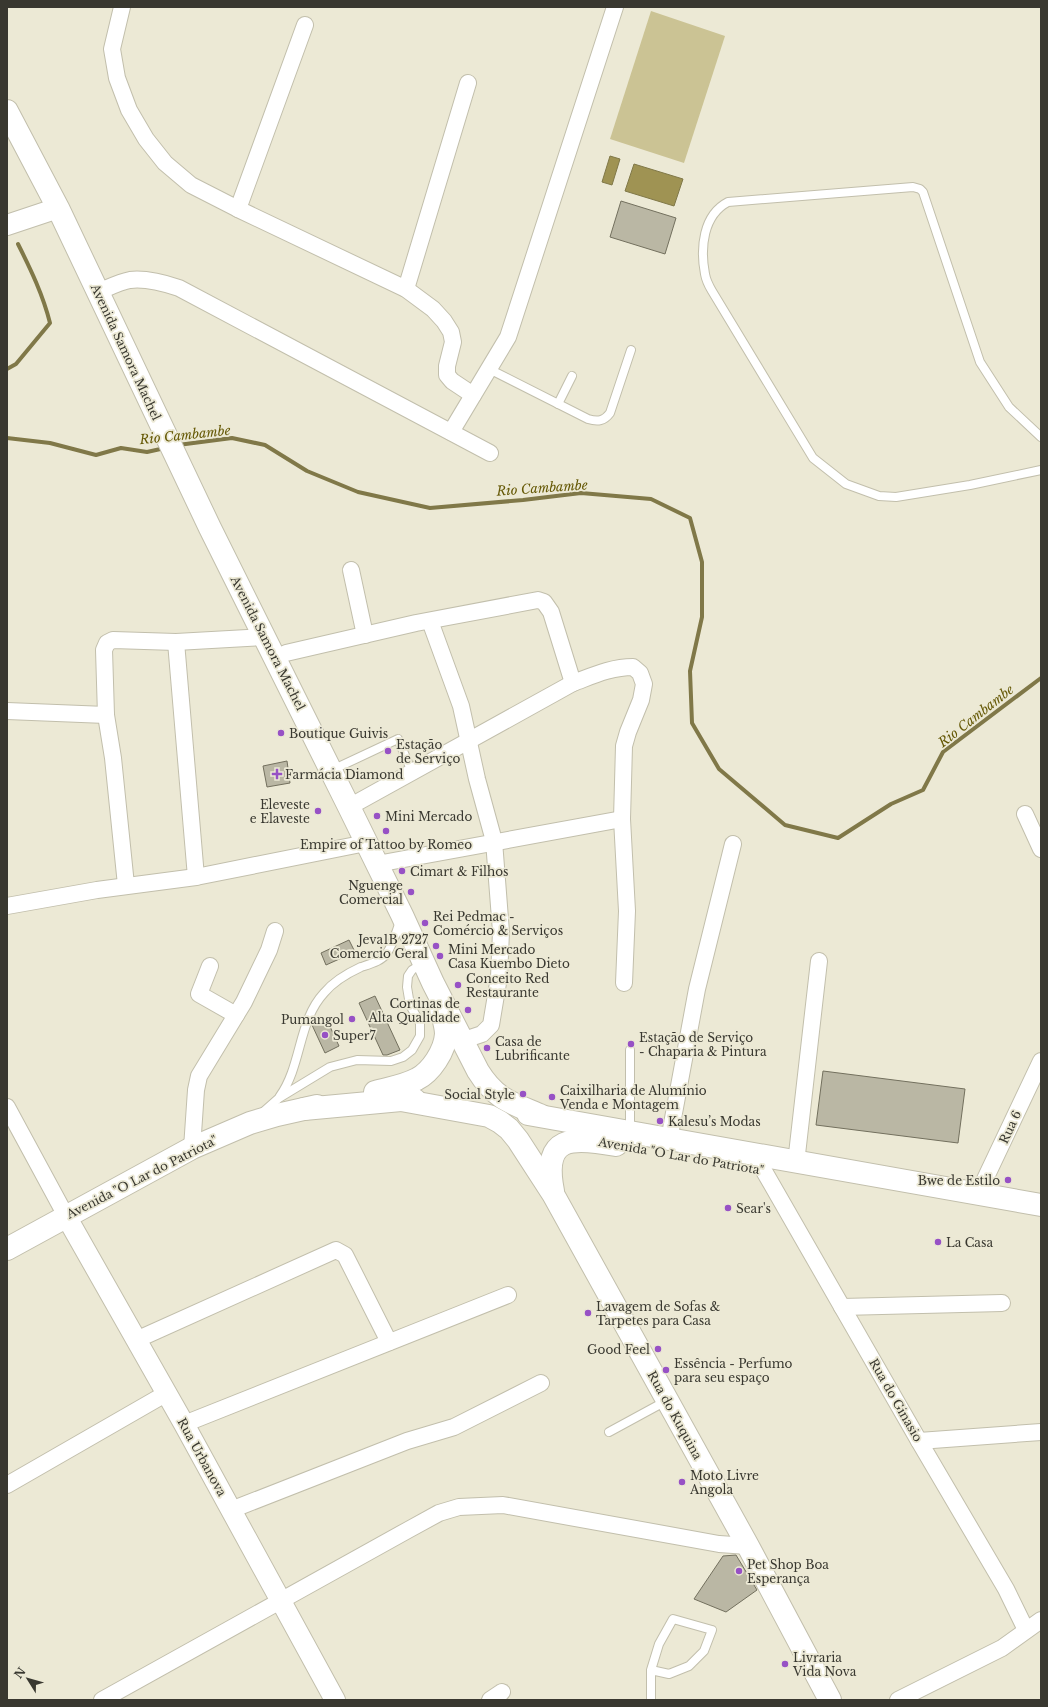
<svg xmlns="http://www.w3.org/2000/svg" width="1048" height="1707" viewBox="0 0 1048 1707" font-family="'Libre Baskerville',serif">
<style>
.green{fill:#cbc394}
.water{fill:#9f9353;stroke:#807848}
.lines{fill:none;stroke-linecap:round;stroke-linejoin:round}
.stream{stroke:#807848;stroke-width:4}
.building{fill:#bab7a4;stroke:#73705e}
.service-casing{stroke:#c2bfac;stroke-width:10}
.minor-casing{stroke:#c2bfac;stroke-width:18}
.tertiary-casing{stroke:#c2bfac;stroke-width:22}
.secondary-casing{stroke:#c2bfac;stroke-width:24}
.service{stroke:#fff;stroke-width:8}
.minor{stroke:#fff;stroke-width:16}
.tertiary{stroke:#fff;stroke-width:20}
.secondary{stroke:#fff;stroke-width:22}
.poi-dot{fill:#9751c5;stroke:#ece9d5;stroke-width:1.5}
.labels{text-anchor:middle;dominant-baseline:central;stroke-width:3.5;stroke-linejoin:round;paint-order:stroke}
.street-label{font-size:12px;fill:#393830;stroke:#ece9d5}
.poi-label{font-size:12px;fill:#393830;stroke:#ece9d5;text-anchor:start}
.water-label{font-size:13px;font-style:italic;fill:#655805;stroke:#ece9d5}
</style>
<rect width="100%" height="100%" fill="#ece9d5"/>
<path class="green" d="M651,11L725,36L684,163L610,139Z"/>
<g class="water">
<path d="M610,156L620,159L612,185L602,182Z"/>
<path d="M634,164L683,179L674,206L625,191Z"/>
</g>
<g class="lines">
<g class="stream">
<path d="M7,369L16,364L50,323C43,295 31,270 18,244"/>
<path d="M7,438L50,443L96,455L121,448L147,452L165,448"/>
<path d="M178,445L232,438L265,445L307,471L358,492L430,508L523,500L581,493L651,499L690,518L702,562V617L690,671L692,723L719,769L785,825L838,838L891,804L923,790L943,752L1041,678"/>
</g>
</g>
<g class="building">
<path d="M621,201L676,218L665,254L610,237Z"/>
<path d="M287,761L290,783L267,787L263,766Z"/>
<path d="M349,940L355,952L326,965L321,953Z"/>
<path d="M375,996L400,1050L387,1055H383L359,1003Z"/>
<path d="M326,1018L339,1046L325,1053L312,1025Z"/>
<path d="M823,1071L965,1089L958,1143L816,1125Z"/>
<path d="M736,1555L757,1590L726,1612L694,1599L723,1556Z"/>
</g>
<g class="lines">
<g class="service-casing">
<g id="service">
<path d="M489,369L588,419C598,422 604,421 610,413L631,350"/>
<path d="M558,404L572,376"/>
<path d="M1041,437L1009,407L980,362L923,192L920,189L913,187L728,202C703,215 700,248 705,274C706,280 709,286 712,291L813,458L846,484L879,496L896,497L970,485L1041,470"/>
<path d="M332,770L398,739L412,772"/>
<path d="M280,1096C302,1065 298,1021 324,993C333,982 348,973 361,967C370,964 382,961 387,953C393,944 396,932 400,922"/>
<path d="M262,1113L279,1098L330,1067L357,1060L391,1061L403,1057L412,1050L420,1036V1023L410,1005L407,987L408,976L412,970L423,963"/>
<path d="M630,1131V1050"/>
<path d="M609,1432L666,1401"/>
<path d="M651,1670L669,1674L689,1666L704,1651L712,1630L673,1619L659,1644L651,1670V1700"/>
</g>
</g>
<g class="minor-casing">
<g id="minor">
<path d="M122,7L112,49L117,78L129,110L146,139L165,163L191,185L238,209L406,289L433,309L444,321L451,332L453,342L447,366V375L452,381L473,395"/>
<path d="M238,209L305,25"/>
<path d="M406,289L468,83"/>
<path d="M98,292C108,288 119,282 130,280C146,278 164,283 179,288L490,453"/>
<path d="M451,432L508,337L615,7"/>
<path d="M351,570L365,635"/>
<path d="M430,621L461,706L477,779L494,841L501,932L499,977L491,1025L482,1034L464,1040"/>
<path d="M176,642L196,877"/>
<path d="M286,653L416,623L538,600L544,602L551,612L573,683"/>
<path d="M7,711L106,715"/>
<path d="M349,807L573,683C592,676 611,667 633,667L640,673L644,684L641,700L628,732L624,746L622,819L627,911L624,983"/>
<path d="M1025,814L1041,849"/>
<path d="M377,864L622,819"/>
<path d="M126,885L113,758L106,715L104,650L107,643L113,640L176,642L264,637"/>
<path d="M7,906L97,890L196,877L366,843"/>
<path d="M210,966L199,994L236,1015"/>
<path d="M7,1107L66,1216"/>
<path d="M669,1140L697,989L733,844"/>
<path d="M192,1148L196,1090L199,1076L244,1002L269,950L275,931"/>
<path d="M796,1163L819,961"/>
<path d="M764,1171L919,1441L1006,1589L1026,1630"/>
<path d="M978,1194L1041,1061"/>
<path d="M842,1307L1002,1303"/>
<path d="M136,1340L336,1250L345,1255L389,1342"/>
<path d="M184,1424L508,1295"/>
<path d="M919,1441L1041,1432"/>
<path d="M7,1485L167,1393"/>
<path d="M231,1510L407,1441L454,1427L541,1383"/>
<path d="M102,1700L408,1530L439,1513L459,1507L503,1505L719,1544L748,1546"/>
<path d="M490,1700L502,1692"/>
<path d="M898,1700L1002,1648L1041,1620"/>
</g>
</g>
<g class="tertiary-casing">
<g id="tertiary">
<path d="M7,225L58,208"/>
<path d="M66,1216L184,1424L335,1700"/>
</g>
</g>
<g class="secondary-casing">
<g id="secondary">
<path d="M7,111L58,208L210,528L349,807L402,915L433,983L478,1071C496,1100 512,1103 542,1116"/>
<path d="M375,1092C389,1088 404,1086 417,1079C431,1072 445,1051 446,1034C446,1026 443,1018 441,1010"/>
<path d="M401,1100L489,1116L500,1122L509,1129L518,1140L553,1194L748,1546L830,1700"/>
<path d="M304,1109L401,1100H415"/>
<path d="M528,1114L1041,1205"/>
<path d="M553,1191C542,1135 572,1137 616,1145"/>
<path d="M7,1249L192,1148L250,1123L277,1115L317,1106"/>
</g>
</g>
<use href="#service" class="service"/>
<use href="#minor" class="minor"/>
<use href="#tertiary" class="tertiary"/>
<use href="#secondary" class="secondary"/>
</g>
<g class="poi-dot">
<circle cx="281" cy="733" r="4"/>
<circle cx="388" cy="751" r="4"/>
<path d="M275 768h4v4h4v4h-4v4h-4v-4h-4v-4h4z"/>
<circle cx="318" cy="811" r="4"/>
<circle cx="377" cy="816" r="4"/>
<circle cx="386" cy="831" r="4"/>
<circle cx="402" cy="871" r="4"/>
<circle cx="411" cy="892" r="4"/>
<circle cx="425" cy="923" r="4"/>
<circle cx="436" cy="946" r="4"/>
<circle cx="440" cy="956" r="4"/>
<circle cx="458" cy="985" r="4"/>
<circle cx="468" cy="1010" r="4"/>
<circle cx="352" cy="1019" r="4"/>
<circle cx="325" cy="1035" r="4"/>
<circle cx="631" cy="1044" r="4"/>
<circle cx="487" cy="1048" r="4"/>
<circle cx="523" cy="1094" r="4"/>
<circle cx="552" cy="1097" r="4"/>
<circle cx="660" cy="1121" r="4"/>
<circle cx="1008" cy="1180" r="4"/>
<circle cx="728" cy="1208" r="4"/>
<circle cx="938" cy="1242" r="4"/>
<circle cx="588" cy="1313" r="4"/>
<circle cx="658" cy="1349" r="4"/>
<circle cx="666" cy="1370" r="4"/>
<circle cx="682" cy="1482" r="4"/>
<circle cx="739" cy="1571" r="4"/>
<circle cx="785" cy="1664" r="4"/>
</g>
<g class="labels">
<g class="street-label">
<text transform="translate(126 352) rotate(65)">Avenida Samora Machel</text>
<text transform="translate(268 643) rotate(63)">Avenida Samora Machel</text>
<text transform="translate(1010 1127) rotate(-65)">Rua 6</text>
<text transform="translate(681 1156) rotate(10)">Avenida "O Lar do Patriota"</text>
<text transform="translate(142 1177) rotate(-27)">Avenida "O Lar do Patriota"</text>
<text transform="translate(896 1400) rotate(60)">Rua do Ginasio</text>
<text transform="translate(675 1415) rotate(61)">Rua do Kuquina</text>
<text transform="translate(202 1457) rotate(61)">Rua Urbanova</text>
</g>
<g class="poi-label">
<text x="289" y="733">Boutique Guivis</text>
<text x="396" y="744">Estação<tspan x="396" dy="14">de Serviço</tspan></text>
<text x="285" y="774">Farmácia Diamond</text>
<text x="310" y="804" text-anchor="end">Eleveste<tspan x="310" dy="14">e Elaveste</tspan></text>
<text x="385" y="816">Mini Mercado</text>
<text x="386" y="844" text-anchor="middle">Empire of Tattoo by Romeo</text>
<text x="410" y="871">Cimart &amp; Filhos</text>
<text x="403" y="885" text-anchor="end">Nguenge<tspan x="403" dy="14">Comercial</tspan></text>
<text x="433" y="916">Rei Pedmac -<tspan x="433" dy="14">Comércio &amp; Serviços</tspan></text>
<text x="428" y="939" text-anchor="end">Jeva1B 2727<tspan x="428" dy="14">Comercio Geral</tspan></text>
<text x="448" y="949">Mini Mercado<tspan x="448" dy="14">Casa Kuembo Dieto</tspan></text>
<text x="466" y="978">Conceito Red<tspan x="466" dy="14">Restaurante</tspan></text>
<text x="460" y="1003" text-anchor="end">Cortinas de<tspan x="460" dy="14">Alta Qualidade</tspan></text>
<text x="344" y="1019" text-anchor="end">Pumangol</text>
<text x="333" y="1035">Super7</text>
<text x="639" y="1037">Estação de Serviço<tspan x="639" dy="14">- Chaparia &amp; Pintura</tspan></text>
<text x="495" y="1041">Casa de<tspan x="495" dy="14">Lubrificante</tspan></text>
<text x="560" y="1090">Caixilharia de Alumínio<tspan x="560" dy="14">Venda e Montagem</tspan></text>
<text x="515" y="1094" text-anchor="end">Social Style</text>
<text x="668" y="1121">Kalesu’s Modas</text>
<text x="1000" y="1180" text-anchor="end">Bwe de Estilo</text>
<text x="736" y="1208">Sear's</text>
<text x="946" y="1242">La Casa</text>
<text x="596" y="1306">Lavagem de Sofas &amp;<tspan x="596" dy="14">Tarpetes para Casa</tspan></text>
<text x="650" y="1349" text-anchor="end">Good Feel</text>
<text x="674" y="1363">Essência - Perfumo<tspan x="674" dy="14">para seu espaço</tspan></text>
<text x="690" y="1475">Moto Livre<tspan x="690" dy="14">Angola</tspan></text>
<text x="747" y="1564">Pet Shop Boa<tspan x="747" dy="14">Esperança</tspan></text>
<text x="793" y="1657">Livraria<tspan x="793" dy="14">Vida Nova</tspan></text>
</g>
<g class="water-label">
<text transform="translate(185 435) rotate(-6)">Rio Cambambe</text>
<text transform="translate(542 488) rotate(-4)">Rio Cambambe</text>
<text transform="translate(976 716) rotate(-38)">Rio Cambambe</text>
</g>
</g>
<rect width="1048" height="1707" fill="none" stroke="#393830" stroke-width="16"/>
<g transform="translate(28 1679) rotate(307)" stroke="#ece9d5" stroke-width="3" paint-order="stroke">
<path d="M0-3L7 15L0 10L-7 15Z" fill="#393830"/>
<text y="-6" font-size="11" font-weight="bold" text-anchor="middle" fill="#393830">N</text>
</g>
</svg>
